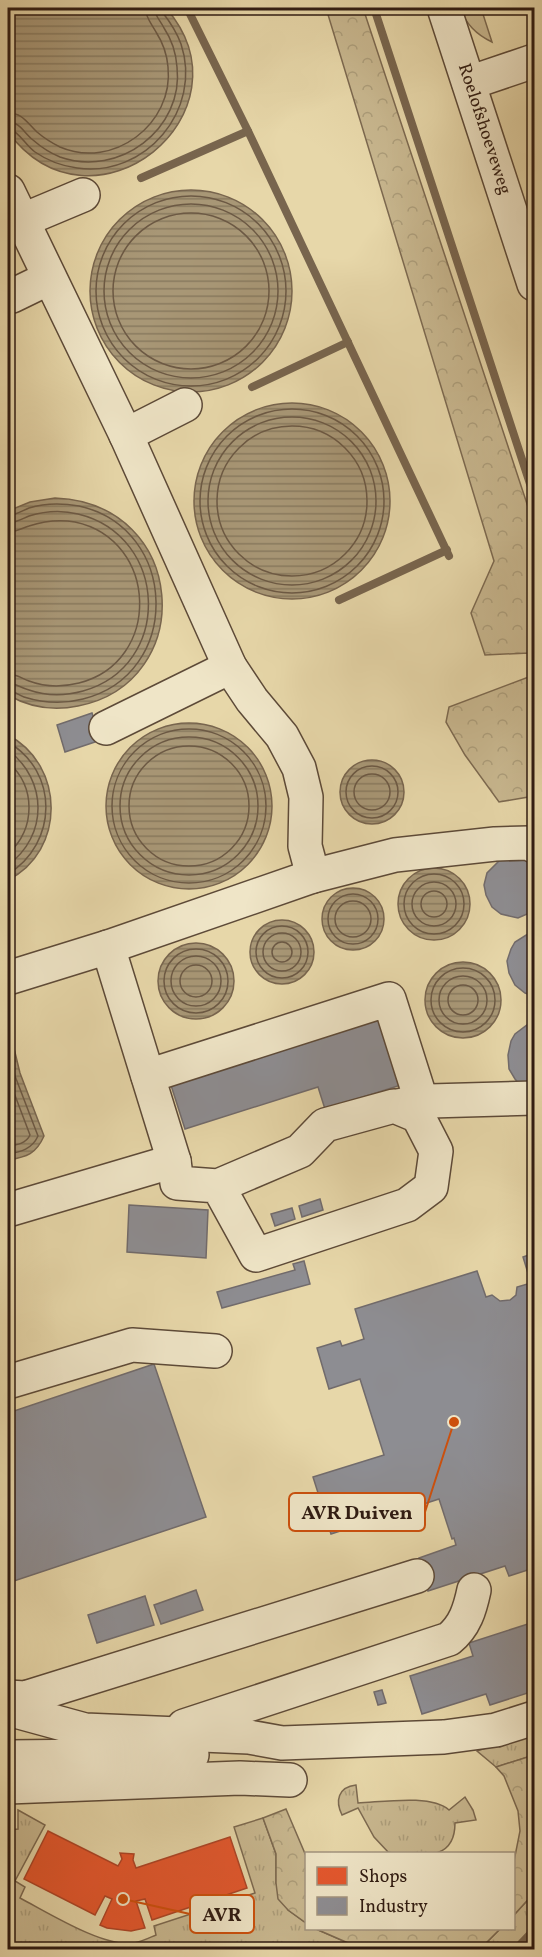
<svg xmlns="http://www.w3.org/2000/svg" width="542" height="1957" viewBox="0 0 542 1957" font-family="Vollkorn,serif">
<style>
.grass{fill:url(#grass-tufts);stroke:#7c6950;stroke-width:1.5}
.forest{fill:url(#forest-crowns);stroke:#7c6950;stroke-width:1.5}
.water{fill:url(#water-rules);stroke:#78654e;stroke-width:1.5}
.shops{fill:#e4572e;stroke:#ae4526;stroke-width:1.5}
.industry{fill:#8d8d92;stroke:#716b6c;stroke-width:1.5}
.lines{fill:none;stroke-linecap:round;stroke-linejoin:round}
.shore{stroke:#6c5944;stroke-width:1.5}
.stream{stroke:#78654e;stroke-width:8}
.minor-casing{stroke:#5d4a38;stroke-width:36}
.minor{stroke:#efe5c7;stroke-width:33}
.labels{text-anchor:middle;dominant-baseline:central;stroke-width:6;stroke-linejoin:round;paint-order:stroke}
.street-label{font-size:18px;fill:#2f1b12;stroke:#efe5c7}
.leader{fill:none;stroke:#cc500d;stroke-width:2}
.callout-dot{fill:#cc500d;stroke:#efe5c7;stroke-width:2}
.callout{fill:#efe5c7;stroke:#cc500d;stroke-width:2}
.callout-label{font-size:20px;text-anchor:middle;font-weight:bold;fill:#2f1b12}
</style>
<defs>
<pattern id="grass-tufts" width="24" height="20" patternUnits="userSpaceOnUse" patternTransform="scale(1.5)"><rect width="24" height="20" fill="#c8b78f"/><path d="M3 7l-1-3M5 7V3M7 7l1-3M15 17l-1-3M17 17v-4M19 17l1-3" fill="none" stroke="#ac9d7a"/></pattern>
<pattern id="forest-crowns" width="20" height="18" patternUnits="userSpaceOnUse" patternTransform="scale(1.5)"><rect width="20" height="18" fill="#c8b78f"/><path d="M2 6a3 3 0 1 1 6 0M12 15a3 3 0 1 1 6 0" fill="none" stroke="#ac9d7a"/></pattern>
<pattern id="water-rules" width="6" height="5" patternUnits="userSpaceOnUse" patternTransform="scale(1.5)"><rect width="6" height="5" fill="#a89776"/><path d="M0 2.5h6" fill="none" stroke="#897a5f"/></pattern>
</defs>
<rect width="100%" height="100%" fill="#e7d7a9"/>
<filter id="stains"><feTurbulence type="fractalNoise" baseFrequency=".00333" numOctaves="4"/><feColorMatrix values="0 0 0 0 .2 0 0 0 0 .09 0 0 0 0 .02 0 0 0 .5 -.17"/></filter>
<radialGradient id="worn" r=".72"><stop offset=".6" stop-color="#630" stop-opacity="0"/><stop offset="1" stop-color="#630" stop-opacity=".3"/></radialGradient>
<g class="grass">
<path d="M459,8H481L492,42C475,34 467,24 459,8Z"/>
<path d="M534,1732V1755L496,1767L477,1751Z"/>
<path d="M356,1785L358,1803C383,1802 431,1794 449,1810L465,1797L473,1810L476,1820L455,1823C455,1864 418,1854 389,1853L374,1837L358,1808L342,1815C335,1801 338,1787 356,1785Z"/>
<path d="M18,1810L45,1825L15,1881L25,1887L20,1898C47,1912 104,1948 134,1943C141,1942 149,1938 156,1935L154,1926L255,1893L234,1827L263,1818L276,1854V1883L288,1910L306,1923V1928L316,1929L362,1949L8,1950L9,1830L18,1829Z"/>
<path d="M534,1893V1949L479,1950L500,1929L514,1928V1915Z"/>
</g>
<g class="forest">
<path d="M326,8H363L534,525V796L499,802L465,755L446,722L449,707L534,675L529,653L485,655L471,613L494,561Z"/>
<path d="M534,1755V1893L514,1915V1861L520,1831L518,1811L504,1776L496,1767Z"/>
<path d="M286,1809L306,1856V1923L288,1910L278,1899L276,1883V1854L263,1818Z"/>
<path d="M316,1929H500L479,1950L362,1949Z"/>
</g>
<g class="water">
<path d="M15,8H166C257,113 93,246 8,132V17Z"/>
<circle cx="191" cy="291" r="101"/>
<circle cx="292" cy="501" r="98"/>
<path d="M55,498C188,503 199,682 78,706C54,711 29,707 8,695V511L30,502Z"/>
<circle cx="189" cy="806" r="83"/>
<path d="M8,735C65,765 66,851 8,880Z"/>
<circle cx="372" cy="792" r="32"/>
<circle cx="434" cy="904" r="36"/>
<circle cx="353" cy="919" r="31"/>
<circle cx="282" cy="952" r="32"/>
<circle cx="196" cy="981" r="38"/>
<circle cx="463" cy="1000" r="38"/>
<path d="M8,1030L10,1032L20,1073L44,1136C36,1154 27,1157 8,1160Z"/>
</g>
<path class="shops" d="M48,1831L118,1866L122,1859L120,1853L134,1854L133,1860L136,1868L230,1837L247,1888L152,1920L145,1899L136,1901L145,1928L131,1931L107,1928L100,1925L112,1899L105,1896L95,1915L24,1879Z"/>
<g class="industry">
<path d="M92,713L101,740L65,752L57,725Z"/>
<path d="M530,859L534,862V911L518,918L501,914L492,907L486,895L484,885L487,873L500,860Z"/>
<path d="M531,932H534V996L525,993L515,985L509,973L507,961L511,949L515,942Z"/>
<path d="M378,1013L401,1085L325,1109L318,1087L185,1129L169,1079Z"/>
<path d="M534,1022V1092L520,1085L515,1079L509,1069L508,1055L511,1041L515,1034L527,1025Z"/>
<path d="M320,1199L323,1210L302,1217L299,1206Z"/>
<path d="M129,1205L208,1210L206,1258L127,1252Z"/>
<path d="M292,1208L295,1219L275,1226L271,1214Z"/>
<path d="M534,1253V1568L509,1576L505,1566L428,1591L419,1558L456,1545L454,1538L452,1539L439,1499L331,1534L313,1477L384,1455L360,1379L329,1389L317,1348L340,1341L342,1346L364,1339L355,1309L477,1271L486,1297L492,1295L500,1301L510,1300L516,1295L517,1287L531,1283L523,1257Z"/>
<path d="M304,1261L310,1284L222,1308L217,1292L295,1270L293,1264Z"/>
<path d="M154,1364L206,1517L8,1583V1413Z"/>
<path d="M196,1590L203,1610L161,1624L154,1605Z"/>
<path d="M145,1596L154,1625L97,1643L88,1615Z"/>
<path d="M534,1622V1691L490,1705L486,1694L422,1714L410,1676L473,1656L469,1643Z"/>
<path d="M382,1690L386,1703L378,1705L374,1692Z"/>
</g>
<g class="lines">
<g class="shore">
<path d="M8,113C23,113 27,123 37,132C44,138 52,143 60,147C113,170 174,124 168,67C167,54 163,43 156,32C151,23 146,18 145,8"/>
<path d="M8,122C20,122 24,133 33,140C41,147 50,153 60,157C119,178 184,129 177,67C176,53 172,40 164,28C160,20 155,16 154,8"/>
<path d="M8,129C18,130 26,146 35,152C48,161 62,166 77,168C145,178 203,110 181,44C177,33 170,22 163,13L162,8"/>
<circle cx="191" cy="291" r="95"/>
<circle cx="191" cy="291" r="87"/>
<circle cx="191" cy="291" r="78"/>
<circle cx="292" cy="501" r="92"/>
<circle cx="292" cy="501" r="84"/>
<circle cx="292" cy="501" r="75"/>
<path d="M8,516C15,515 22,511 29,508C45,503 62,503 79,506C179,528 183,674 83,699C64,704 43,703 24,697C18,695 14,691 8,690"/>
<path d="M8,523C15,523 22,519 29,516C45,511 62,510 78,514C169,536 173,666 83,691C65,696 46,696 29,690C21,688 15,683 8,683"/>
<path d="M8,532C16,532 22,528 29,526C44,521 59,519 75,522C159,540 162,662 79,683C63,687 45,687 29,681C21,678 16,674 8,674"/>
<circle cx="189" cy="806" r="77"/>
<circle cx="189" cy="806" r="69"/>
<path d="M8,742C59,772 58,843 8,874"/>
<circle cx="189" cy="806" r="60"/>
<path d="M8,750C48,780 48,836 8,865"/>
<path d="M8,762C36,787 36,828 8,854"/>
<circle cx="372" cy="792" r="26"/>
<circle cx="372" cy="792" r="18"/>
<circle cx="434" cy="904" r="30"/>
<circle cx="434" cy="904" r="22"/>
<circle cx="434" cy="904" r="13"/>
<circle cx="353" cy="919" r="25"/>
<circle cx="353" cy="919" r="18"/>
<circle cx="282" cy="952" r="26"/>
<circle cx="282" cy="952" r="19"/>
<circle cx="282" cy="952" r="10"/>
<circle cx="196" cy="981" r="32"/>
<circle cx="196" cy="981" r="25"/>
<circle cx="196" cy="981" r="16"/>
<circle cx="463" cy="1000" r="32"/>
<circle cx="463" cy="1000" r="24"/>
<circle cx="463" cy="1000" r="15"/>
<path d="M8,1047L15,1076L38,1136C32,1149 21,1152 8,1154"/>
<path d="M8,1077L30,1135C26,1144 16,1145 8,1146"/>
</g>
<g class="stream">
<path d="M187,8L248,131L449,556"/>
<path d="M374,8L534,496"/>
<path d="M141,178L248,131"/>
<path d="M252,387L348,342"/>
<path d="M339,600L447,550"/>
<path d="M515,1950L534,1930"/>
</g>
<g class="minor-casing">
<g id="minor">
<path d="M444,8L534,284"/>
<path d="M469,83L534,61"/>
<path d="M8,191L126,435L230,667L252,700L282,736L299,768L306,797L305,846L313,876L108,947L8,978"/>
<path d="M21,221L83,195"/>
<path d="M12,296L49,278"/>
<path d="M126,435L185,405"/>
<path d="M106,728L230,667"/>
<path d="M313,876L395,855L495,844L529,843L534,846"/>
<path d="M108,947L174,1161L177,1183L218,1186L256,1255L407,1205L431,1187L436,1151L418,1116L394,1106L325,1125L300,1151L218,1186"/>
<path d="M148,1076L389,999L422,1103"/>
<path d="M402,1105L430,1101L534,1098"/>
<path d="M8,1210L174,1161"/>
<path d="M8,1382L132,1345L215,1351"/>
<path d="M8,1697L25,1698L417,1576"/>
<path d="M8,1709L85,1730L249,1737L282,1743L444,1737L496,1730L534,1718"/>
<path d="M184,1726L449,1639C465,1626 470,1609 474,1590"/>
<path d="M8,1757L192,1755"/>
<path d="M8,1787L240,1778L290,1780"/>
</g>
</g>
<use href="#minor" class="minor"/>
</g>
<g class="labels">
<g class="street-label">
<text transform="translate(484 129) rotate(72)">Roelofshoeveweg</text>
</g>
</g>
<path class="leader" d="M454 1422L425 1512M123 1899L190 1914"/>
<g class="callout-dot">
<circle cx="454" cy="1422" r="6"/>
<circle cx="123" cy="1899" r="6"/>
</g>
<g class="callout">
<rect x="289" y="1493" width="136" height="38" rx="6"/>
<rect x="190" y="1895" width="64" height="38" rx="6"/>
</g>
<g class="callout-label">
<text x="357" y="1519">AVR Duiven</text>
<text x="222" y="1921">AVR</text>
</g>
<rect width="542" height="1957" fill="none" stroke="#e7d7a9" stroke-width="30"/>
<rect x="9" y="9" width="524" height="1939" fill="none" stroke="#2f1b12" stroke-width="3"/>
<rect x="15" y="15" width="512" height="1927" fill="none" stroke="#2f1b12" stroke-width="1.5"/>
<rect x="305" y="1852" width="210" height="78" fill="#efe5c7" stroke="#a2947f" stroke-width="1.5"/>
<rect x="317" y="1867" width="30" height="18" fill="#e4572e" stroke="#a2947f" stroke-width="1.5"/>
<text x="359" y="1882" font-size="18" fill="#2f1b12">Shops</text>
<rect x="317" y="1897" width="30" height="18" fill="#8d8d92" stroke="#a2947f" stroke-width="1.5"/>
<text x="359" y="1912" font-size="18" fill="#2f1b12">Industry</text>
<rect width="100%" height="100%" filter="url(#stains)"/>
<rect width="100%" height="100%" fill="url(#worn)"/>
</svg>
